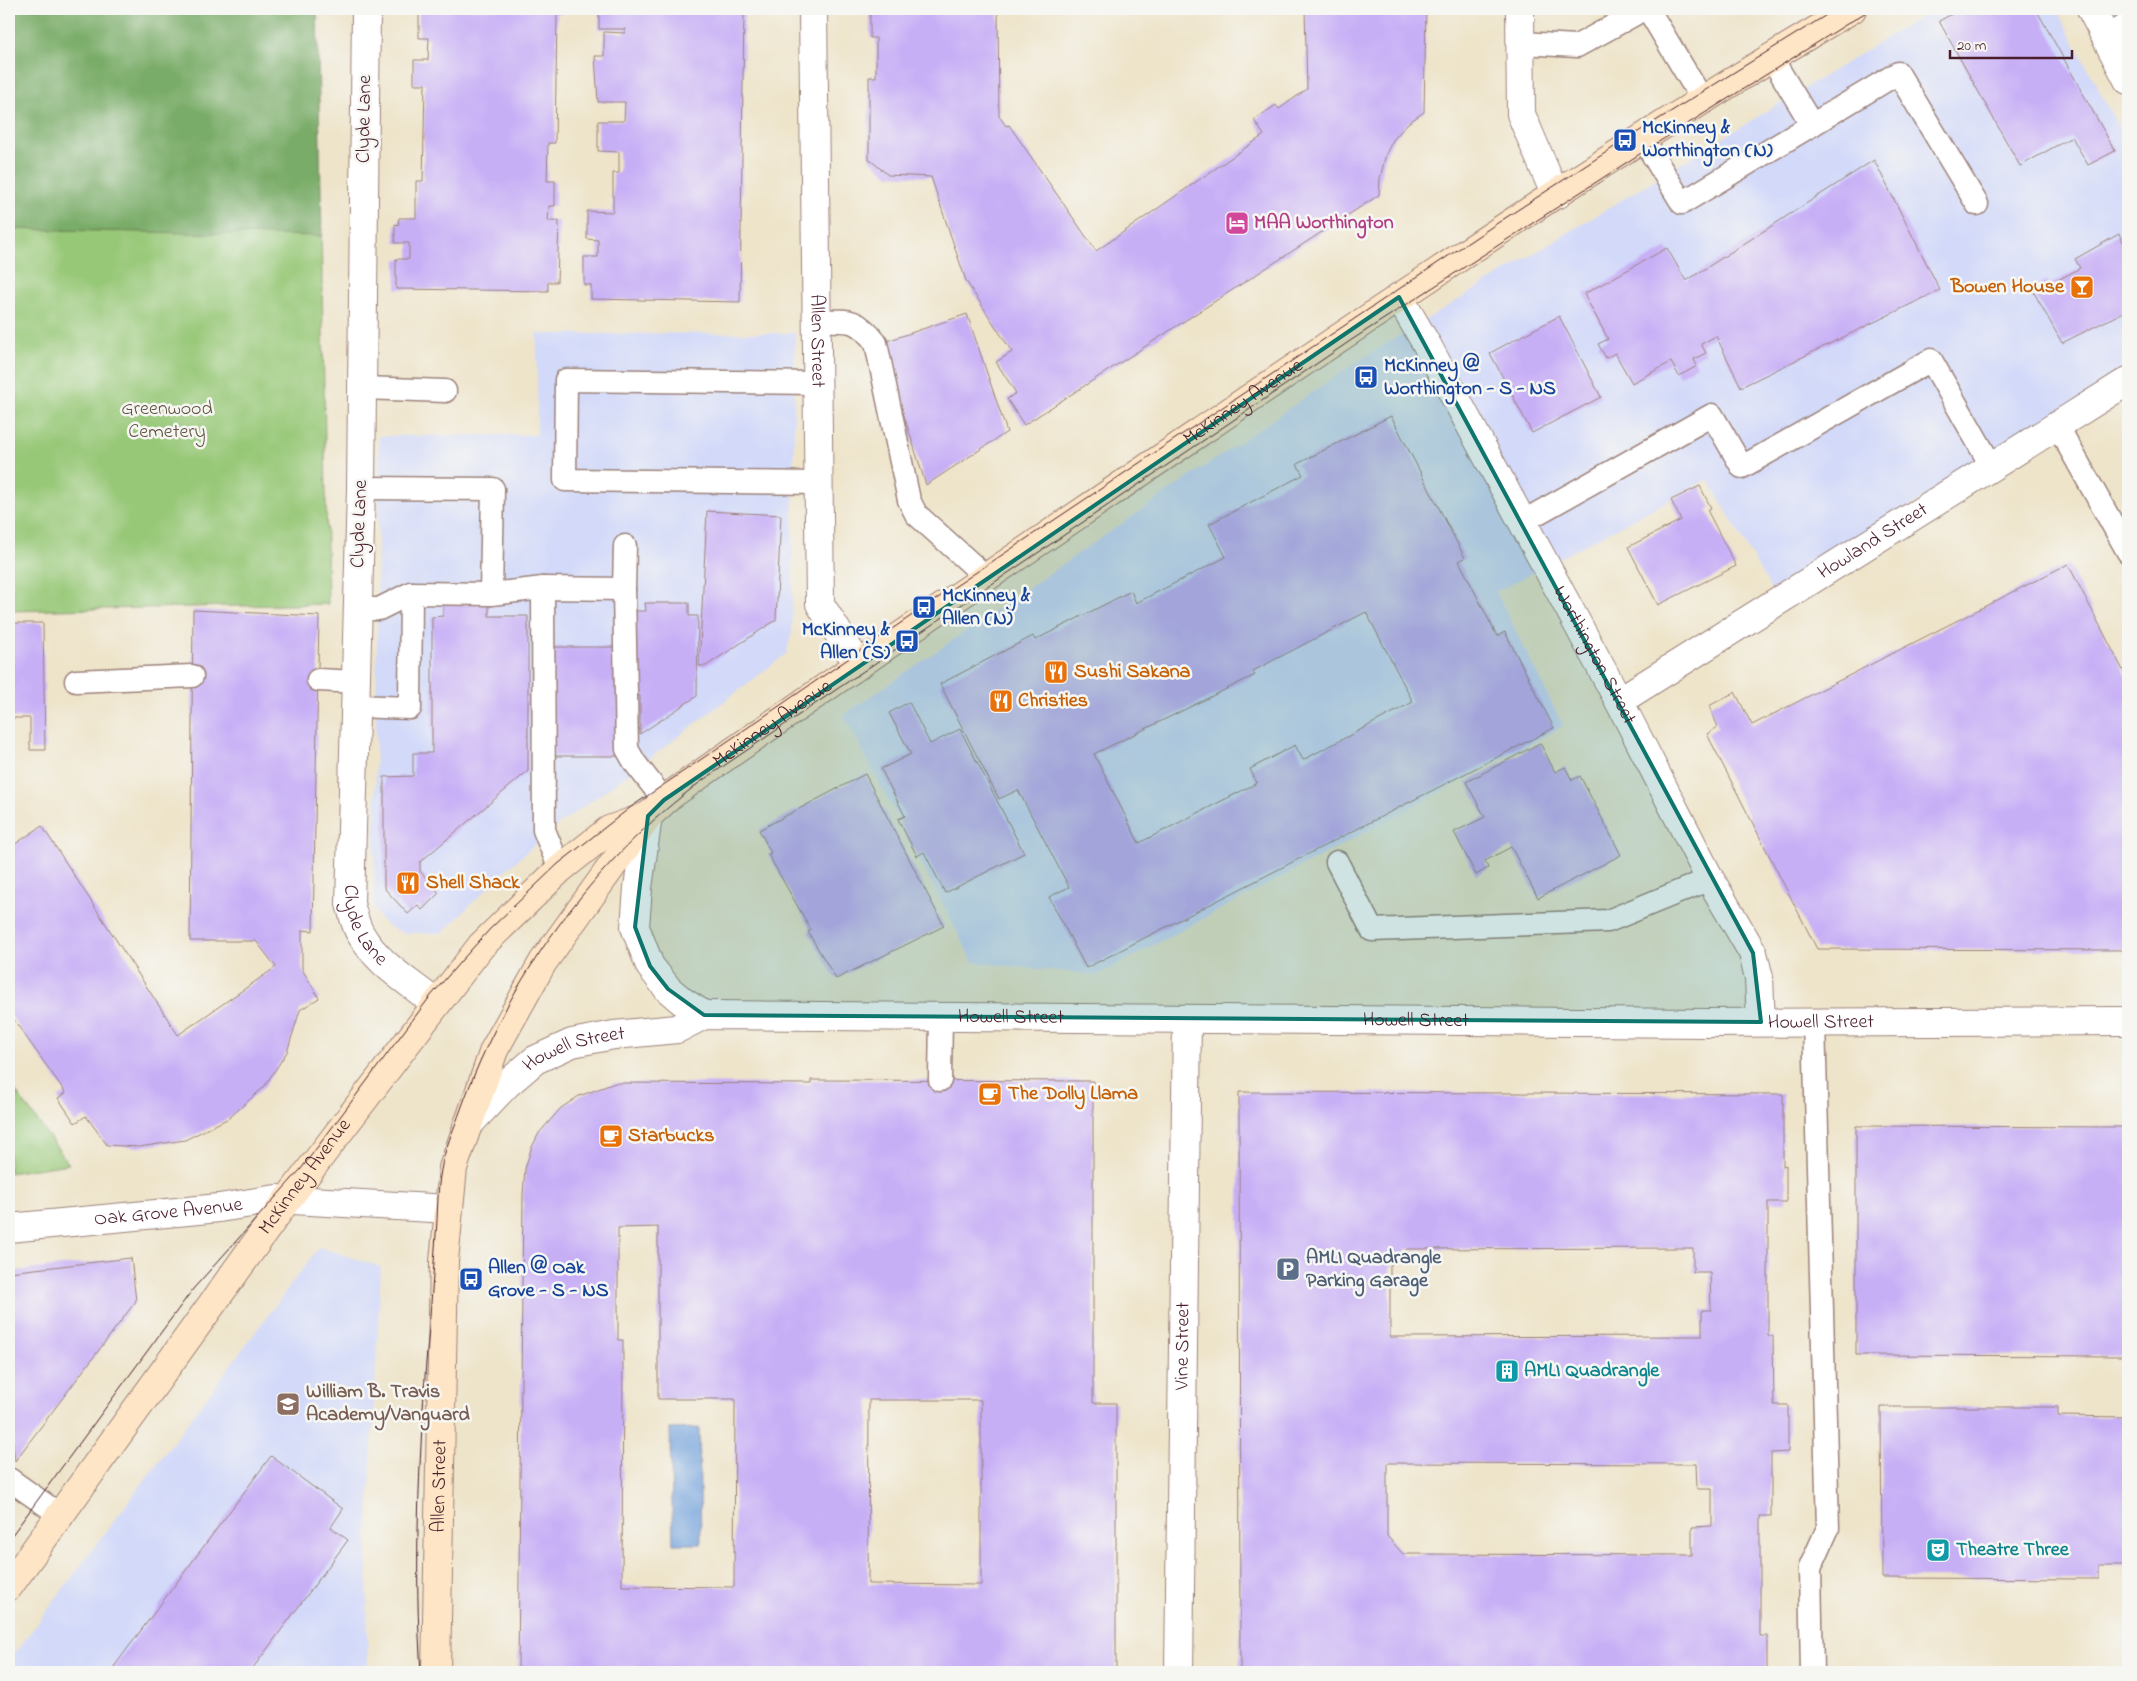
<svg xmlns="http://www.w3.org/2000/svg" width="2137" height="1681" viewBox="0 0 2137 1681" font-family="'Indie Flower',sans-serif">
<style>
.built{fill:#d2d9f9}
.green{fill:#97c877;stroke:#707451}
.forest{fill:#79ac68;stroke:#62664a}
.water{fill:#73a2dc;stroke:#5e6084}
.building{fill:#c7aff6;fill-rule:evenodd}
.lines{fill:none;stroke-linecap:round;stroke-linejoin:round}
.lane-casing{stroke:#9c827a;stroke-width:25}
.street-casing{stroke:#9c827a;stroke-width:30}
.secondary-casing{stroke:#9c827a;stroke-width:30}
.lane{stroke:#fff;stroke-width:22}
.street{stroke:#fff;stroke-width:28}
.secondary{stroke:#fee5c5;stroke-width:28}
.tram{stroke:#4a1f2b;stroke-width:1}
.marked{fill:#0f766e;fill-opacity:0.2;stroke:#0f766e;stroke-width:4;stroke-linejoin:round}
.labels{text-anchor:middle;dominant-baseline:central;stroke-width:5;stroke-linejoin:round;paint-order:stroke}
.street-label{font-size:20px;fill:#4a1f2b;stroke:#f6f6f2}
.transit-label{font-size:20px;font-weight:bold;fill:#164399;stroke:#f6f6f2;text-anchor:start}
.hotel-label{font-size:20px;font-weight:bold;fill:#b23c85;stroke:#f6f6f2;text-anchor:start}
.food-label{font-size:20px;font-weight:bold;fill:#c56008;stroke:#f6f6f2;text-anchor:start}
.park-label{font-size:20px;fill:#615242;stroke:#f6f6f2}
.service-label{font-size:20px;font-weight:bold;fill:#4e5e75;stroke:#f6f6f2;text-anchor:start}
.culture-label{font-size:20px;font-weight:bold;fill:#0d838f;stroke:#f6f6f2;text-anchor:start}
.education-label{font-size:20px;font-weight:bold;fill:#785e54;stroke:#f6f6f2;text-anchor:start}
</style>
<rect width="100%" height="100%" fill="#f6f6f2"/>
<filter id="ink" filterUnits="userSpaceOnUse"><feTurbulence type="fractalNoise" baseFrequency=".02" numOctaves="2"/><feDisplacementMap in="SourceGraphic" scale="10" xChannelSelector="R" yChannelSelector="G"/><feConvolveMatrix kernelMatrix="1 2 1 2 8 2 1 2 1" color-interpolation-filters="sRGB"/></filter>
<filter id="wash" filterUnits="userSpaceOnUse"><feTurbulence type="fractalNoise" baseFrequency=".0096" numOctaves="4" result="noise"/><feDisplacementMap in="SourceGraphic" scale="20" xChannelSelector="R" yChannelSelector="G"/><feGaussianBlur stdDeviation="1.12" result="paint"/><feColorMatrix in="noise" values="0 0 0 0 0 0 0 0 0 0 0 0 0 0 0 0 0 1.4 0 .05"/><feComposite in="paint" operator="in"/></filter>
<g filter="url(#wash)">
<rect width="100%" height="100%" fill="#eee4ca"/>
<g class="built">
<path d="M1934,9H2057L2128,146V374L1772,591L1708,479L1496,592L1563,726L1098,975L973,962L844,715L1355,363Z"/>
<path d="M795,333L792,632L786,654L653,756L554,828L507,869L442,933H404L389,927L380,919L374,908L379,436L537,435V334Z"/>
<path d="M319,1247L381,1267L367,1541L368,1672H9V1661Z"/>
</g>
<g class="green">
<path d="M9,9H317L328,604L9,611Z"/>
<path d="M9,1082L69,1164L9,1173Z"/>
</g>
<path class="forest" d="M9,9H317L322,236L9,229Z"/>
<path class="water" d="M699,1428L701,1544H673L670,1429Z"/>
<g id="blocks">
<g class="building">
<path d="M419,9H562V13L557,14L555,143H548L547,181H555V206H549L548,221H559L557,282H548V291L396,289V259H409V243H395V224L398,225L399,218H416V181H423L425,84H414V60H428L429,38H419Z"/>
<path d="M599,9H744L740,302L591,299V285H584V257H598V240L587,239V211L613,212V173H619V152L598,151V121H624L625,102H598L595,56H604V32L625,33V29H599Z"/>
<path d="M870,9H998L999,116L1006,126L1009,125L1096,251L1264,135L1254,120L1276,105L1279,109L1307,89L1305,9H1426L1424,112L1408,123L1393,140L1386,154L1380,178L1379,195L1024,425L1007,399L1016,393L996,362L1012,352L966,281L931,177L888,175L869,159V77H876V38H870Z"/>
<path d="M1961,9H2036L2115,151L2088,165L2072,137L2020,166L1939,21Z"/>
<path d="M1874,160L1940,290L1741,387L1716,336L1701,344L1706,353L1694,359L1697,366L1679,376L1671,362L1632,383L1615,353L1606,358L1598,344L1608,339L1584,294L1667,248L1686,281Z"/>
<path d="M2119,234L2128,251V310L2062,343L2032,289L2047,280L2049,285L2080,268L2075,259Z"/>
<path d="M967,314L1007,432L926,485L881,343Z"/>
<path d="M1559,316L1601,397L1532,433L1490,353Z"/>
<path d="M1391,416L1465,558L1459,561L1497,636L1505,632L1554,728L1086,968L1049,897L1069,887L1018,790L999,799L940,684L1033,636L1035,640L1131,591L1136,603L1226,557L1209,524L1303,475L1297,464ZM1366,612L1413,702L1303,760L1295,745L1250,769L1257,783L1139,843L1094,754L1255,675L1253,671Z"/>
<path d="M1700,486L1711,508L1707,510L1736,566L1658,605L1628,547L1681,520L1671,500Z"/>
<path d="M707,511L781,515L776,620L706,666H699Z"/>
<path d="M2068,564L2128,680V950L1817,949L1707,734L1718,727L1709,706L1735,692L1752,725Z"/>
<path d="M645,603H689V616H698L697,696L640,734V696L635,695V611H646Z"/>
<path d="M443,604H489V616H528V771L420,862V871L439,893L422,910L418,905L408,914L384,888V777L413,776V753H432V617L443,616Z"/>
<path d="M193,610L319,616L313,931L302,930V969L319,998L300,1010L287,1052L264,1087L229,1118L185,1140L139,1147L107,1145L86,1116L75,1123L58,1098L66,1093L9,1013V848L42,826L178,1035L276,967L256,941H190Z"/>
<path d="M9,623H43L45,750H30V718H9Z"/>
<path d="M553,647H621L622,756H554Z"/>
<path d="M909,702L930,744L960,729L1024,853L945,893L924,852L917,856L898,819L905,816L881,769L911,754L889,713Z"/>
<path d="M1540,743L1555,772L1565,767L1572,780L1580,776L1621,855L1538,898L1511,847L1485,861L1488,868L1476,875L1454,832L1485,817L1466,782Z"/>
<path d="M865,774L944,926L836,979L808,932L811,930L768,854L771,853L759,830Z"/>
<path d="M811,1080L1093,1081V1403H1116V1672H518L523,1195L525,1169L531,1149L539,1133L561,1108L579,1096L615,1083L811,1084ZM658,1227V1399H735L734,1587L622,1586L623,1340H618V1228ZM869,1400H981V1585L868,1584Z"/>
<path d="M1239,1092L1783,1094V1166L1786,1165V1202H1768V1336H1773L1774,1405H1788V1452L1771,1453V1516H1760V1636H1767V1672H1240ZM1693,1248V1272H1710L1711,1310H1702V1336L1390,1337V1266L1407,1249ZM1387,1463L1696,1464L1697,1489H1712V1526L1692,1527V1555L1403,1554L1387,1536Z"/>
<path d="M1856,1126L2128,1127V1356L1856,1355Z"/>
<path d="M131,1258L136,1301L15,1461L9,1407V1272Z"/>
<path d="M1881,1407H2058V1416L2128,1417V1565H2099V1579L1882,1578Z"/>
<path d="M271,1456L343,1509L331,1527L348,1540L250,1672H110Z"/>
</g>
</g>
</g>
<g filter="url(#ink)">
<use href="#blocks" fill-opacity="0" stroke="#9c827a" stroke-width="1"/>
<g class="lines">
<g class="lane-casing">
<g id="lane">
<path d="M1648,9L1703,101"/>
<path d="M2105,36L2128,24"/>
<path d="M1520,43L1577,46L1644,9"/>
<path d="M1771,57L1812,125"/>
<path d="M1643,139L1682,203L1898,73L1977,204"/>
<path d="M817,321C848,321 855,316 876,343L909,500L916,514L986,577"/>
<path d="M817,383L566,380L565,480L818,483"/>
<path d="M363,388L445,391"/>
<path d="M2057,425L2128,552"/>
<path d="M361,488L493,489L491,594"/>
<path d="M1522,522L1712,415L1742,467L1931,360L1992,467"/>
<path d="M543,588L544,830L560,869"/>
<path d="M624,589L627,749L635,763L664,800"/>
<path d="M357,609H379L411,593L491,594L543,588L624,589L625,546"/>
<path d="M318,680L357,682"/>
<path d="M76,681L192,676"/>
<path d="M355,706L410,708L411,593"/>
<path d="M1337,862L1372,930L1608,921L1710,879"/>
<path d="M940,1080L941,1016"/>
<path d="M9,1479L60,1515"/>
<path d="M1812,1672L1810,1568L1828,1528L1814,1022"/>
</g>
</g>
<g class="street-casing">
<g id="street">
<path id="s1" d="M366,9L361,488L350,904C353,913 355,925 360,933C378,965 410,982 436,1004"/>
<path id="s2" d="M813,9L820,604L858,664"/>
<path d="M1520,9L1521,114L1552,187L1558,194"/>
<path d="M2091,9L2128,80"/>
<path id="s3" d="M1399,297L1427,345L1619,701L1710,879L1753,953L1759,978L1761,1022"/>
<path id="s4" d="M1619,701L2128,381"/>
<path d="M648,816L638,888L635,927L650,966L668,989L682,1001L704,1015"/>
<path id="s5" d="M467,1126L507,1084L535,1060L572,1043L614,1035L677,1029L704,1015L1706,1023L2128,1021"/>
<path id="s6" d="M9,1228L219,1208L276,1199L448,1209"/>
<path id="s7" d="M1179,1672L1187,1019"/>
</g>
</g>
<g class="secondary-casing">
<g id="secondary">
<path id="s8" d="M9,1586L287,1200L481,946L560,869L609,830L648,816"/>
<path id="s9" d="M436,1672L444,1261L453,1168L494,1050L543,962L648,816L671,795C846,672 1023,552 1200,432C1414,287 1629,141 1852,9"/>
</g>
</g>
<use href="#lane" class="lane"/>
<use href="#street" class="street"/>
<use href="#secondary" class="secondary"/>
<g class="tram">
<path d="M9,1539L193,1289L301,1169L429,998L461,961L490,929L558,864L631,807L728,741L908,618L1496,224L1625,140L1836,9"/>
<path d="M421,1672C414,1569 419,1465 426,1362C430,1319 433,1277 436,1234C438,1213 437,1191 441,1170C444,1150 454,1129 461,1109C507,980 592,862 703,780L1353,339L1649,148L1871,9"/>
</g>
</g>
</g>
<path class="marked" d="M1399,297L1753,953L1761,1022L704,1015L668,989L650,966L635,927L648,816L664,800Z"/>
<defs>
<g id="bus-square" transform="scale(1.25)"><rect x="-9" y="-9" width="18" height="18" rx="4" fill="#1a4fb4" stroke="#f6f6f2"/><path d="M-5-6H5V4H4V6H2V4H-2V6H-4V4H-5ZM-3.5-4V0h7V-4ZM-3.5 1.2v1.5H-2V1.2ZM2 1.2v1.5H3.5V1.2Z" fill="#fff"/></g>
<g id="hotel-square" transform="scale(1.25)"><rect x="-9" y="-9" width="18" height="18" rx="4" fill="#d1479c" stroke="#f6f6f2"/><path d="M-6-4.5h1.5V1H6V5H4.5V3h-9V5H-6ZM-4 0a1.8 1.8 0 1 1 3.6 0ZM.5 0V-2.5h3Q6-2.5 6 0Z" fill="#fff"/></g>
<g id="bar-square" transform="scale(1.25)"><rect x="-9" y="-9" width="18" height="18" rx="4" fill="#e8710a" stroke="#f6f6f2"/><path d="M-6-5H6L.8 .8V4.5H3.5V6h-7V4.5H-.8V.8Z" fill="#fff"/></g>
<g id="restaurant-square" transform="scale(1.25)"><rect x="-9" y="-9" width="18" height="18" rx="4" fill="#e8710a" stroke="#f6f6f2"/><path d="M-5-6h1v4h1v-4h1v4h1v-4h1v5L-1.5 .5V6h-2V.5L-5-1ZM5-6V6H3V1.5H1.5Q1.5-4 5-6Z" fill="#fff"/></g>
<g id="cafe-square" transform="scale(1.25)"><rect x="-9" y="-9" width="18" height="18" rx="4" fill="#e8710a" stroke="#f6f6f2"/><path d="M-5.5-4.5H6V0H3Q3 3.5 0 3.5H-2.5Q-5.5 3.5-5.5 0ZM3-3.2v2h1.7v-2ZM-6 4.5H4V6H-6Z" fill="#fff"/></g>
<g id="parking-square" transform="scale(1.25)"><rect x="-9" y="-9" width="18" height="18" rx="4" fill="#5c6f8a" stroke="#f6f6f2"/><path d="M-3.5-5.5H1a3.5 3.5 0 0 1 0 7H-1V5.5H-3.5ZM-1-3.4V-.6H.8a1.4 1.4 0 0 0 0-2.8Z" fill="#fff"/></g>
<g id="building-square" transform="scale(1.25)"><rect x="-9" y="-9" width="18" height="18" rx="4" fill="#0f9aa8" stroke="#f6f6f2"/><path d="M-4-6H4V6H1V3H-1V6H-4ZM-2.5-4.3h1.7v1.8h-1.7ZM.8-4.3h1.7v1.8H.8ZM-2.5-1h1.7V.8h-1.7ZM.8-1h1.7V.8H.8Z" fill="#fff"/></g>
<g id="school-square" transform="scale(1.25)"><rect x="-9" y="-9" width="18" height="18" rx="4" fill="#8d6e63" stroke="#f6f6f2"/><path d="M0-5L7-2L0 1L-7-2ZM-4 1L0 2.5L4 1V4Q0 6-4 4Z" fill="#fff"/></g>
<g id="theatre-square" transform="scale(1.25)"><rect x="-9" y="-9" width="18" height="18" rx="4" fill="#0f9aa8" stroke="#f6f6f2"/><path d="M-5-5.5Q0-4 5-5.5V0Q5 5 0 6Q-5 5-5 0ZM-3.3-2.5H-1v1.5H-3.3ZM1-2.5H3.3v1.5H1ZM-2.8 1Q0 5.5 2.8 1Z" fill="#fff"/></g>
</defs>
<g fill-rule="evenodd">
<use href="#bus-square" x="1625" y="140"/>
<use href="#hotel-square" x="1237" y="223"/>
<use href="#bar-square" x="2082" y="287"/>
<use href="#bus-square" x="1366" y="377"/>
<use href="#bus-square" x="924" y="607"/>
<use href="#bus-square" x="907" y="641"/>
<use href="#restaurant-square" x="1056" y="672"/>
<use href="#restaurant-square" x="1001" y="701"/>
<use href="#restaurant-square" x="408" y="883"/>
<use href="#cafe-square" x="990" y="1094"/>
<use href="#cafe-square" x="611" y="1136"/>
<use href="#parking-square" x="1288" y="1269"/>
<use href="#bus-square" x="471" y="1279"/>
<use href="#building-square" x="1507" y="1371"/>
<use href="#school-square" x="288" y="1404"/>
<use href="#theatre-square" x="1938" y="1550"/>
</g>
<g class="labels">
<g class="street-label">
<text transform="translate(365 119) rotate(-89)">Clyde Lane</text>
<text stroke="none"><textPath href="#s2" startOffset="332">Allen Street</textPath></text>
<text stroke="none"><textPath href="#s9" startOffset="1635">McKinney Avenue</textPath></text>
<text transform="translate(360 524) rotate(-88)">Clyde Lane</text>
<text stroke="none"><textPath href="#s4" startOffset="300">Howland Street</textPath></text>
<text stroke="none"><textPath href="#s3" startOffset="408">Worthington Street</textPath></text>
<text stroke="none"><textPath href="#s9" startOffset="1065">McKinney Avenue</textPath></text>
<text stroke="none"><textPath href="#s1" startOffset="920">Clyde Lane</textPath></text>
<text stroke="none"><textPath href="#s5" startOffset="579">Howell Street</textPath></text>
<text stroke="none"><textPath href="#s5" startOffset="984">Howell Street</textPath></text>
<text stroke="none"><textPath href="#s5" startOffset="1389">Howell Street</textPath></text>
<text stroke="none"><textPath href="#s5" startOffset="136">Howell Street</textPath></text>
<text stroke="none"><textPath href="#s8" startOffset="505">McKinney Avenue</textPath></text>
<text stroke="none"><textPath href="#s6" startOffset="160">Oak Grove Avenue</textPath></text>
<text stroke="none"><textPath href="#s7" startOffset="326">Vine Street</textPath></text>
<text stroke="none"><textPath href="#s9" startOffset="186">Allen Street</textPath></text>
</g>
<g class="transit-label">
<text x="1642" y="128">McKinney &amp;<tspan x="1642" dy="23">Worthington (N)</tspan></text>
<text x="1384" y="366">McKinney @<tspan x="1384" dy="23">Worthington - S - NS</tspan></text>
<text x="942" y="596">McKinney &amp;<tspan x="942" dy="23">Allen (N)</tspan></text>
<text x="890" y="630" text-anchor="end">McKinney &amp;<tspan x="890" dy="23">Allen (S)</tspan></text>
<text x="488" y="1268">Allen @ Oak<tspan x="488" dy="23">Grove - S - NS</tspan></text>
</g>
<g class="hotel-label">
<text x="1254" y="223">MAA Worthington</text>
</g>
<g class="food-label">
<text x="2064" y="287" text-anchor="end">Bowen House</text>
<text x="1074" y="672">Sushi Sakana</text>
<text x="1018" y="701">Christies</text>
<text x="426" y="883">Shell Shack</text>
<text x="1008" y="1094">The Dolly Llama</text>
<text x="628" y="1136">Starbucks</text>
</g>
<g class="park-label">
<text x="167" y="409">Greenwood<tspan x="167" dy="23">Cemetery</tspan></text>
</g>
<g class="service-label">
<text x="1306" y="1258">AMLI Quadrangle<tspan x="1306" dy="23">Parking Garage</tspan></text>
</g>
<g class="culture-label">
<text x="1524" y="1371">AMLI Quadrangle</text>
<text x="1956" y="1550">Theatre Three</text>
</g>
<g class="education-label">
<text x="306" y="1392">William B. Travis<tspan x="306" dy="23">Academy/Vanguard</tspan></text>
</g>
</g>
<rect width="2137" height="1681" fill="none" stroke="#f6f6f2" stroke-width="30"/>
<path d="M1950 50v8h122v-8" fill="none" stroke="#4a1f2b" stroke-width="2.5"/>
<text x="1957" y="50" font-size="15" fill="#4a1f2b" stroke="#f6f6f2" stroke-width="4" paint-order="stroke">20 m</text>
</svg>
